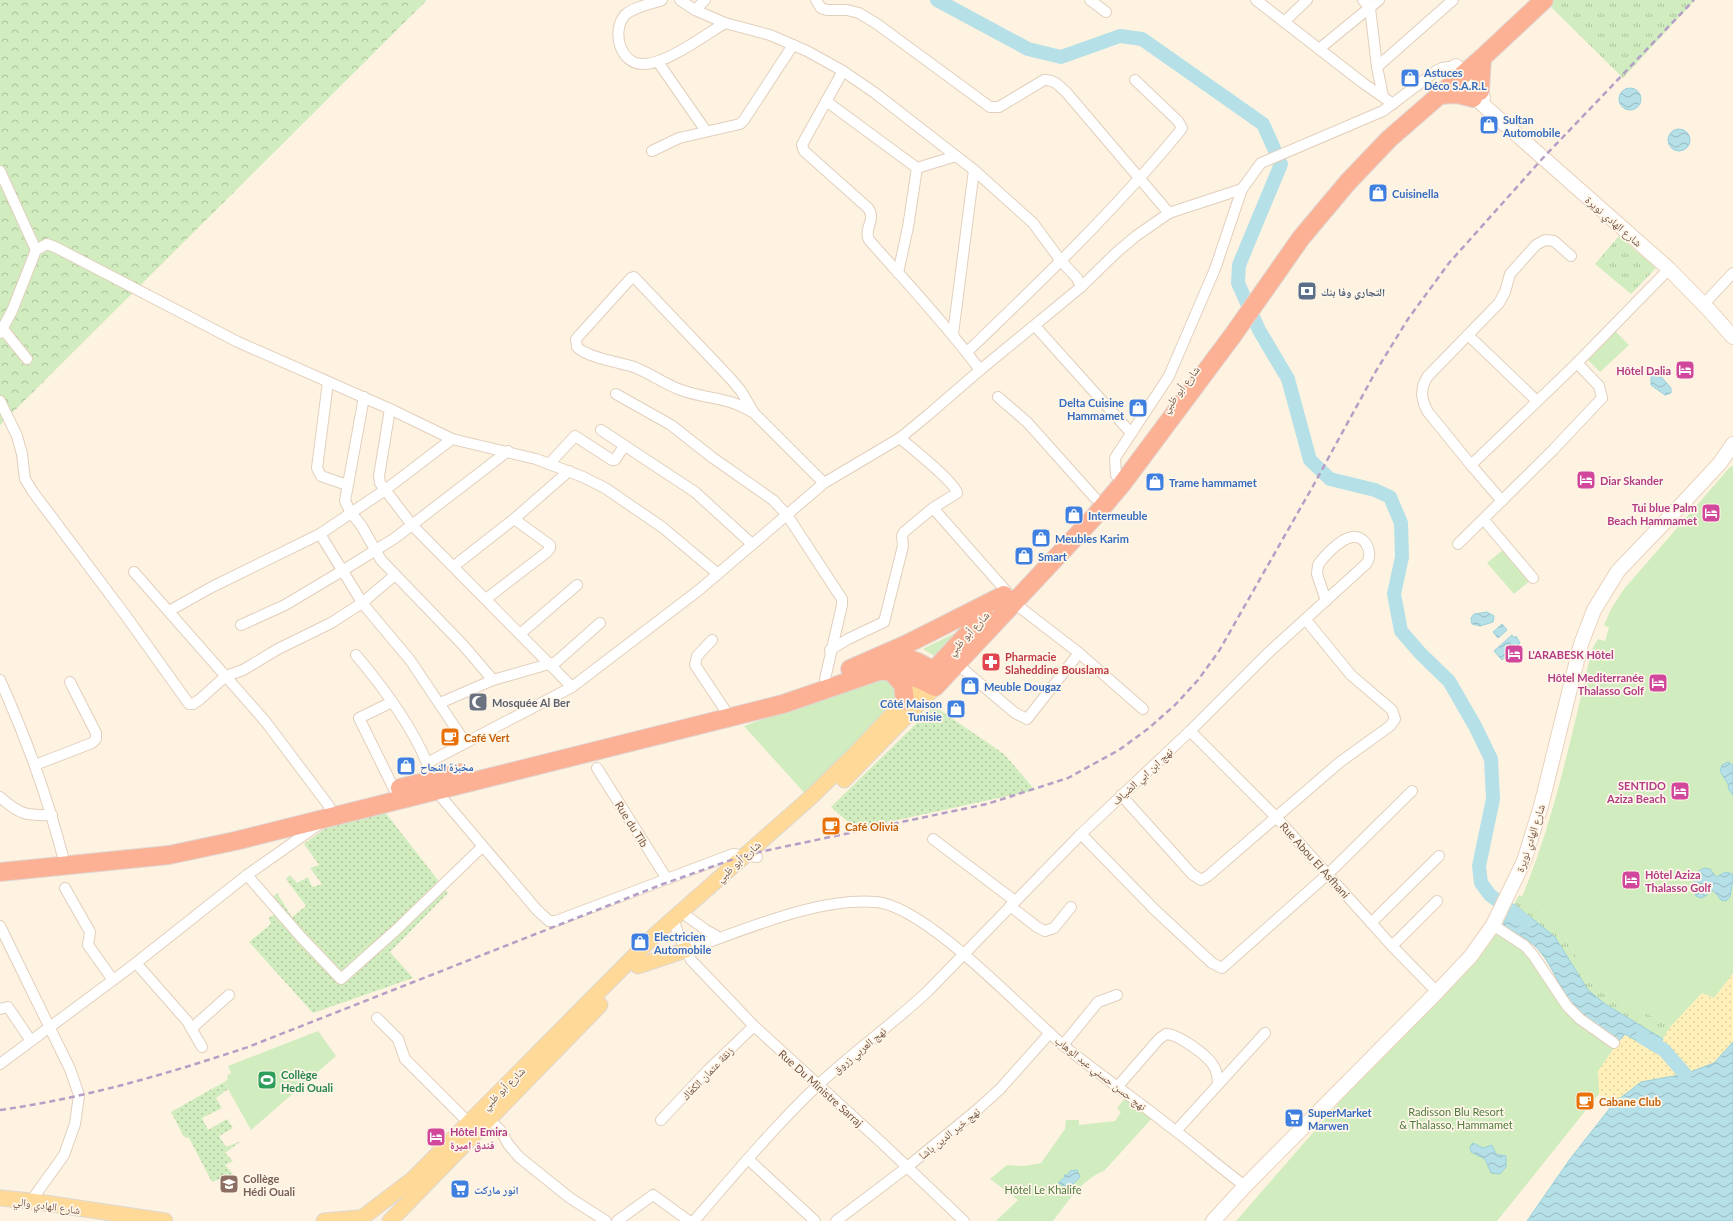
<svg xmlns="http://www.w3.org/2000/svg" width="1733" height="1221" viewBox="0 0 1733 1221" font-family="Lato,'Noto Naskh Arabic',sans-serif">
<style>
.grass{fill:url(#grass-tufts)}
.forest{fill:url(#forest-crowns)}
.sand{fill:url(#sand-dots)}
.park{fill:url(#park-dots)}
.garden{fill:#d1ecbf}
.water{fill:url(#water-waves);stroke:#9ad0db}
.lines{fill:none;stroke-linecap:round;stroke-linejoin:round}
.river{stroke:#b5e0e8;stroke-width:14}
.street-casing{stroke:#e2cfbc;stroke-width:12}
.secondary-casing{stroke:#ead2bc;stroke-width:16}
.primary-casing{stroke:#ded7d3;stroke-width:17}
.highway-casing{stroke:#ded7d3;stroke-width:20}
.street{stroke:#fff;stroke-width:10}
.secondary{stroke:#fff;stroke-width:14}
.primary{stroke:#ffd997;stroke-width:15}
.highway{stroke:#fcb094;stroke-width:18}
.rail{stroke:#b59fc7;stroke-width:2.5;stroke-dasharray:6 4;stroke-linecap:butt}
.labels{text-anchor:middle;dominant-baseline:central;stroke-width:3.5;stroke-linejoin:round;paint-order:stroke}
.shop-label{font-size:11px;font-weight:bold;fill:#366cbe;stroke:#fff6e9;text-anchor:start}
.street-label{font-size:11px;fill:#765846;stroke:#fff6e9}
.service-label{font-size:11px;font-weight:bold;fill:#4e5e75;stroke:#fff6e9;text-anchor:start}
.hotel-label{font-size:11px;font-weight:bold;fill:#b23c85;stroke:#fff6e9;text-anchor:end}
.health-label{font-size:11px;font-weight:bold;fill:#be3a42;stroke:#fff6e9;text-anchor:start}
.worship-label{font-size:11px;font-weight:bold;fill:#5b616d;stroke:#fff6e9;text-anchor:start}
.food-label{font-size:11px;font-weight:bold;fill:#c56008;stroke:#fff6e9;text-anchor:start}
.leisure-label{font-size:11px;font-weight:bold;fill:#27864d;stroke:#fff6e9;text-anchor:start}
.park-label{font-size:11px;fill:#507d3e;stroke:#fff6e9}
.education-label{font-size:11px;font-weight:bold;fill:#785e54;stroke:#fff6e9;text-anchor:start}
</style>
<defs>
<pattern id="grass-tufts" width="24" height="20" patternUnits="userSpaceOnUse"><rect width="24" height="20" fill="#d1ecbf"/><path d="M3 7l-1-3M5 7V3M7 7l1-3M15 17l-1-3M17 17v-4M19 17l1-3" fill="none" stroke="#aec29d"/></pattern>
<pattern id="forest-crowns" width="20" height="18" patternUnits="userSpaceOnUse"><rect width="20" height="18" fill="#d1ecbf"/><path d="M2 6a3 3 0 1 1 6 0M12 15a3 3 0 1 1 6 0" fill="none" stroke="#aec29d"/></pattern>
<pattern id="sand-dots" width="8" height="8" patternUnits="userSpaceOnUse"><rect width="8" height="8" fill="#fff0ba"/><path d="M2 2h.1M6 6h.1" fill="none" stroke="#ded0a1" stroke-width="1.8" stroke-linecap="round"/></pattern>
<pattern id="park-dots" width="8" height="8" patternUnits="userSpaceOnUse"><rect width="8" height="8" fill="#d1ecbf"/><path d="M2 2h.1M6 6h.1" fill="none" stroke="#aec29d" stroke-width="1.8" stroke-linecap="round"/></pattern>
<pattern id="water-waves" width="16" height="10" patternUnits="userSpaceOnUse"><rect width="16" height="10" fill="#b5e0e8"/><path d="M0 5q4-4 8 0t8 0" fill="none" stroke="#98b8be"/></pattern>
</defs>
<rect width="100%" height="100%" fill="#fef3e1"/>
<g class="grass">
<path d="M1548,0H1695L1623,78L1546,2Z"/>
<path d="M1619,236L1656,268L1631,294L1595,264Z"/>
<path d="M1519,895L1532,901L1557,923L1592,983L1607,994L1671,1026L1663,1039L1605,1004L1588,990L1555,937L1514,904Z"/>
</g>
<path class="forest" d="M0,0H427L0,425Z"/>
<path class="sand" d="M1733,973V1042L1714,1063L1685,1074L1641,1082L1614,1103L1599,1094L1598,1071L1625,1033L1655,1052L1671,1026L1702,993L1714,998Z"/>
<g class="park">
<path d="M934,706L1004,754L1035,790L856,829L831,807Z"/>
<path d="M381,807L448,893L390,952L413,978L313,1013L249,942L271,924L269,918L275,914L267,904L277,893L292,917L306,906L286,879L290,875L297,883L308,877L312,887L322,884L310,868L319,865L304,844L327,827Z"/>
<path d="M224,1082L228,1089L216,1098L222,1108L202,1118L208,1130L227,1119L233,1128L219,1136L226,1147L241,1141L225,1153L233,1161L225,1165L233,1174L212,1182L189,1138L184,1137L171,1112Z"/>
</g>
<g class="garden">
<path d="M1615,331L1629,345L1600,372L1586,358Z"/>
<path d="M1733,466V973L1714,998L1702,993L1671,1026L1607,994L1592,983L1557,923L1532,901L1522,897C1555,817 1572,733 1592,649L1598,639L1605,641L1609,628L1604,625L1611,609L1624,589L1730,467Z"/>
<path d="M1504,549L1531,580L1514,594L1487,563Z"/>
<path d="M977,622L941,660L923,649Z"/>
<path d="M896,671L906,690L809,798L744,726Z"/>
<path d="M1492,927L1515,937L1571,1008L1619,1041L1598,1071L1599,1094L1497,1221H1236Z"/>
<path d="M318,1031L336,1056L251,1130L224,1082L228,1079L227,1076L231,1073L228,1066Z"/>
<path d="M1126,1097L1154,1116L1104,1171C1083,1178 1066,1204 1053,1221H996L1018,1200L990,1179L1007,1165L1024,1166L1041,1163L1065,1129L1066,1120H1079V1125L1115,1121L1121,1112L1117,1108Z"/>
</g>
<g class="water">
<circle cx="1630" cy="99" r="11"/>
<circle cx="1679" cy="140" r="11"/>
<path d="M1658,373L1671,388V393L1665,395L1651,385V376Z"/>
<path d="M1487,612L1494,616L1493,622L1480,626L1472,624L1471,618L1474,614Z"/>
<path d="M1502,624L1507,630L1498,638L1493,632Z"/>
<path d="M1512,635L1514,638L1516,636L1520,643L1502,660L1494,651Z"/>
<path d="M1728,762L1733,765V795L1729,790L1728,784L1720,771L1722,765Z"/>
<path d="M1704,868L1710,869L1716,877C1722,875 1724,870 1732,874L1733,879L1730,897L1726,901L1721,900L1714,891H1710L1707,895L1701,898L1696,896C1693,887 1694,881 1697,872Z"/>
<path d="M1514,904L1555,937L1588,990L1605,1004L1663,1039L1655,1052L1625,1034L1619,1041C1603,1030 1585,1020 1573,1005C1559,988 1550,959 1534,945C1525,937 1513,931 1502,926Z"/>
<path d="M1733,1042V1221H1527L1570,1159L1614,1103L1641,1082L1685,1074L1714,1063Z"/>
<path d="M1473,1143L1483,1148L1492,1145L1496,1154L1506,1156V1167L1500,1174L1491,1173L1485,1159L1471,1152L1470,1147Z"/>
<path d="M1077,1170L1080,1177L1073,1184L1067,1186L1068,1188L1058,1183L1065,1177L1064,1175H1068L1070,1171Z"/>
</g>
<g class="lines">
<g class="river">
<path d="M937,0L1028,49L1061,57L1120,36L1142,39L1263,124L1281,164L1239,265L1238,283L1259,330L1288,379L1310,460L1330,479L1375,490L1390,497L1401,523L1402,557L1394,594L1401,631L1421,654L1449,681L1475,726L1491,759L1493,799L1479,866L1481,883L1490,895L1526,922"/>
<path d="M1642,1037L1664,1050L1685,1074"/>
</g>
<g class="street-casing">
<g id="street">
<path d="M662,0C651,4 633,7 625,15C611,31 620,65 644,64C666,64 705,35 725,23"/>
<path d="M680,0L695,10L725,23L770,35L807,51L843,71L875,93L974,170L1033,223L1061,261L1077,278L1081,287"/>
<path d="M816,0L821,8L827,10H847L859,13L877,24L990,107H999L1044,80C1054,79 1059,86 1066,92L1169,213"/>
<path d="M1090,0L1106,12"/>
<path d="M1256,0L1363,83L1393,104"/>
<path d="M1363,0L1370,8L1377,67L1383,96"/>
<path d="M695,10L705,0"/>
<path d="M1284,22L1307,0"/>
<path d="M1319,49L1379,0"/>
<path d="M658,62L706,131"/>
<path d="M1377,67L1453,0"/>
<path d="M843,71L804,141L802,145L804,151L868,208C877,221 863,227 869,240C906,282 946,324 980,370"/>
<path d="M826,101L917,168"/>
<path d="M652,151L679,138L740,124L744,120L793,45"/>
<path d="M917,168L956,156"/>
<path d="M0,171L36,250"/>
<path d="M898,273L908,227L917,168"/>
<path d="M1704,304L1733,273"/>
<path d="M1035,326L1131,433"/>
<path d="M3,329L27,359"/>
<path d="M0,333L12,311L36,250L47,244L55,247L238,342L390,409L452,439L536,459L583,477L605,488L662,527L718,574"/>
<path d="M953,334L974,170"/>
<path d="M1468,335L1537,401"/>
<path d="M967,352C1041,281 1115,210 1180,131L1182,128L1178,121L1135,80"/>
<path d="M328,382L317,468L321,476L347,485"/>
<path d="M616,394L671,425L713,458L773,500L787,515L842,599V605L825,679"/>
<path d="M364,397L345,501L351,513L361,525L381,560L463,645L493,680"/>
<path d="M998,397L1027,422L1095,498"/>
<path d="M0,401L17,436L22,454L25,479L33,492L126,616L189,704H193L199,700L226,676L243,670L278,649L331,623L362,603L395,575"/>
<path d="M390,409L379,476L380,483L412,525L572,687"/>
<path d="M754,413L741,391L730,378L634,277L631,278L576,339L577,347C586,357 617,362 631,366C649,372 664,384 681,390C709,400 727,396 754,413L824,483"/>
<path d="M601,430L695,492L752,544"/>
<path d="M549,464L575,436L612,460H615L624,446"/>
<path d="M1471,465L1428,412L1424,404L1422,395L1423,386L1427,377L1499,303L1505,292L1510,274L1536,245L1545,240L1554,241L1571,256"/>
<path d="M1116,475L1115,458L1169,376L1215,269L1242,189L1261,163L1383,111L1436,71L1442,68L1456,66"/>
<path d="M1502,501L1471,465L1577,363L1669,269"/>
<path d="M933,508L1007,592"/>
<path d="M514,519L569,471"/>
<path d="M1484,520L1533,578"/>
<path d="M320,534L363,604L410,660L465,742"/>
<path d="M1458,544L1553,450L1602,398L1599,386L1577,363"/>
<path d="M454,566L514,519L550,545V548L547,552L486,599"/>
<path d="M1013,602L1079,653L1143,709"/>
<path d="M169,611L212,587L320,534L385,490L452,439"/>
<path d="M241,625L285,605L342,571L395,538L508,451"/>
<path d="M520,634L577,585"/>
<path d="M712,640L697,656L695,665L725,710"/>
<path d="M830,650L848,639L884,622L903,546L902,536L904,532L933,508L957,493C955,482 910,447 900,438"/>
<path d="M356,655C383,687 411,724 427,763"/>
<path d="M957,664L1015,713L1027,719L1079,653"/>
<path d="M0,680C26,737 47,796 63,857"/>
<path d="M392,702L359,718L394,789"/>
<path d="M440,703L493,680L556,662L600,623"/>
<path d="M1190,731L1276,817L1392,946L1437,992"/>
<path d="M35,765L92,743L96,739V733L70,682"/>
<path d="M597,768L667,879"/>
<path d="M1121,795L1192,874L1201,880L1208,876L1340,762L1390,726L1395,719L1392,710L1351,675L1306,620"/>
<path d="M0,797C19,814 26,816 52,815"/>
<path d="M1081,834L1155,910L1212,963L1222,968L1328,874L1412,791"/>
<path d="M933,839L1015,901"/>
<path d="M757,857L733,854L556,921H549L537,910L437,792L427,763L572,687L699,590L824,483L900,438L928,415L980,370L1081,287L1117,252L1136,236L1169,213L1242,189"/>
<path d="M247,875L301,937L341,979L396,930L482,847"/>
<path d="M65,888L90,932L88,945L113,980"/>
<path d="M1010,906L1037,927L1045,931L1054,928L1071,907"/>
<path d="M681,912L706,930L720,938"/>
<path d="M673,919L679,936L691,960L754,1026L882,1143L964,1221"/>
<path d="M1371,923L1439,856"/>
<path d="M1493,925L1525,946L1533,955L1567,1006L1580,1019L1614,1043"/>
<path d="M0,926L70,1069L79,1095L75,1124L64,1155L31,1201"/>
<path d="M1392,946L1437,901"/>
<path d="M686,950C743,931 816,897 876,902C926,906 1022,1010 1063,1045C1097,1073 1134,1098 1169,1126C1195,1145 1219,1167 1245,1186"/>
<path d="M136,963L187,1021L202,1047"/>
<path d="M0,1009L8,1007L31,1041"/>
<path d="M377,1018L398,1039L405,1059L469,1123"/>
<path d="M192,1028L229,995"/>
<path d="M1063,1045L1098,1002L1117,995"/>
<path d="M0,1064L136,963L247,875L331,816L329,806L265,721L134,572"/>
<path d="M1118,1086L1159,1039L1166,1034C1178,1034 1207,1055 1213,1065C1217,1071 1218,1077 1218,1084"/>
<path d="M489,1119L501,1131L508,1144L519,1157L570,1198L606,1221"/>
<path d="M661,1120L708,1070L754,1026"/>
<path d="M1176,1131L1265,1033"/>
<path d="M748,1159L815,1221"/>
<path d="M617,1221L653,1195L689,1221"/>
<path d="M694,1221C734,1175 773,1128 817,1086C853,1052 893,1024 928,991L1081,834L1190,731L1268,653L1366,564C1374,554 1366,535 1352,537C1340,539 1324,556 1318,565L1317,574L1326,601"/>
<path d="M836,1221L906,1168L978,1109L1000,1089L1050,1033"/>
</g>
</g>
<g class="secondary-casing">
<g id="secondary">
<path d="M1456,66L1480,91L1483,98"/>
<path d="M1447,73L1669,269L1709,310L1733,337"/>
<path d="M1213,1221L1245,1186L1437,992L1471,956L1493,925L1524,861L1541,806L1581,644L1594,610L1618,571L1682,504L1720,463L1733,444"/>
</g>
</g>
<g class="primary-casing">
<g id="primary">
<path d="M844,780L935,687"/>
<path d="M638,966L686,950"/>
<path d="M0,1198L31,1201L165,1221"/>
<path d="M363,1217L413,1179L657,933L810,798L856,753L924,681"/>
<path d="M324,1221L358,1218"/>
<path d="M390,1221L600,1005"/>
</g>
</g>
<g class="highway-casing">
<g id="highway">
<path d="M1480,91L1482,58"/>
<path d="M1438,95L1457,94L1473,98"/>
<path d="M884,657C908,654 924,664 943,677"/>
<path d="M850,669L907,644L1004,595"/>
<path d="M891,671L903,685L905,701"/>
<path d="M924,681L984,616"/>
<path d="M400,788L460,773"/>
<path d="M0,872L169,855L235,841L783,704L879,671C897,670 919,678 935,687L1095,516L1122,484L1233,335L1301,238L1348,182L1389,139L1482,58L1544,0"/>
</g>
</g>
<use href="#street" class="street"/>
<use href="#secondary" class="secondary"/>
<use href="#primary" class="primary"/>
<use href="#highway" class="highway"/>
<path class="rail" d="M0,1110C85,1098 167,1074 248,1047L663,884L745,855L987,804L1068,778L1119,750L1149,728L1175,705L1198,680L1219,651L1313,486L1376,371L1408,319L1449,263L1542,159L1694,0"/>
</g>
<defs>
<g id="shop-square" transform="scale(1)"><rect x="-9" y="-9" width="18" height="18" rx="4" fill="#3f7fe0" stroke="#fff6e9"/><path d="M-5-2.5h2.3a2.7 3.5 0 0 1 5.4 0H5L5.5 6h-11ZM-1.5-2.5h3a1.5 2.3 0 0 0-3 0Z" fill="#fff"/></g>
<g id="bank-square" transform="scale(1)"><rect x="-9" y="-9" width="18" height="18" rx="4" fill="#5c6f8a" stroke="#fff6e9"/><path d="M-6-4H6V4H-6ZM0-2.3a2.3 2.3 0 1 0 0 4.6a2.3 2.3 0 1 0 0-4.6Z" fill="#fff"/></g>
<g id="hotel-square" transform="scale(1)"><rect x="-9" y="-9" width="18" height="18" rx="4" fill="#d1479c" stroke="#fff6e9"/><path d="M-6-4.5h1.5V1H6V5H4.5V3h-9V5H-6ZM-4 0a1.8 1.8 0 1 1 3.6 0ZM.5 0V-2.5h3Q6-2.5 6 0Z" fill="#fff"/></g>
<g id="pharmacy-square" transform="scale(1)"><rect x="-9" y="-9" width="18" height="18" rx="4" fill="#e0444e" stroke="#fff6e9"/><path d="M-2-6h4v4h4v4h-4v4h-4v-4h-4v-4h4Z" fill="#fff"/></g>
<g id="mosque-square" transform="scale(1)"><rect x="-9" y="-9" width="18" height="18" rx="4" fill="#6b7280" stroke="#fff6e9"/><path d="M3.5-4.9A6 6 0 1 0 3.5 4.9A5 5 0 1 1 3.5-4.9Z" fill="#fff"/></g>
<g id="cafe-square" transform="scale(1)"><rect x="-9" y="-9" width="18" height="18" rx="4" fill="#e8710a" stroke="#fff6e9"/><path d="M-5.5-4.5H6V0H3Q3 3.5 0 3.5H-2.5Q-5.5 3.5-5.5 0ZM3-3.2v2h1.7v-2ZM-6 4.5H4V6H-6Z" fill="#fff"/></g>
<g id="stadium-square" transform="scale(1)"><rect x="-9" y="-9" width="18" height="18" rx="4" fill="#2e9e5b" stroke="#fff6e9"/><path d="M0-5a6.5 5 0 1 0 0 10a6.5 5 0 1 0 0-10ZM-3.5-1.8h7v3.6h-7Z" fill="#fff"/></g>
<g id="supermarket-square" transform="scale(1)"><rect x="-9" y="-9" width="18" height="18" rx="4" fill="#3f7fe0" stroke="#fff6e9"/><path d="M-6-5.5h2.5l.6 2H6L4.5 2H-2.5L-4.4-4H-6ZM-1.5 3.2a1.3 1.3 0 1 0 .1 0ZM3 3.2a1.3 1.3 0 1 0 .1 0Z" fill="#fff"/></g>
<g id="school-square" transform="scale(1)"><rect x="-9" y="-9" width="18" height="18" rx="4" fill="#8d6e63" stroke="#fff6e9"/><path d="M0-5L7-2L0 1L-7-2ZM-4 1L0 2.5L4 1V4Q0 6-4 4Z" fill="#fff"/></g>
</defs>
<g fill-rule="evenodd">
<use href="#shop-square" x="1410" y="78"/>
<use href="#shop-square" x="1489" y="125"/>
<use href="#shop-square" x="1378" y="193"/>
<use href="#bank-square" x="1307" y="291"/>
<use href="#hotel-square" x="1685" y="370"/>
<use href="#shop-square" x="1138" y="408"/>
<use href="#hotel-square" x="1586" y="480"/>
<use href="#shop-square" x="1155" y="482"/>
<use href="#hotel-square" x="1711" y="513"/>
<use href="#shop-square" x="1074" y="515"/>
<use href="#shop-square" x="1041" y="538"/>
<use href="#shop-square" x="1024" y="556"/>
<use href="#hotel-square" x="1514" y="654"/>
<use href="#pharmacy-square" x="991" y="662"/>
<use href="#hotel-square" x="1658" y="683"/>
<use href="#shop-square" x="970" y="686"/>
<use href="#mosque-square" x="478" y="702"/>
<use href="#shop-square" x="956" y="709"/>
<use href="#cafe-square" x="450" y="737"/>
<use href="#shop-square" x="406" y="766"/>
<use href="#hotel-square" x="1680" y="791"/>
<use href="#cafe-square" x="831" y="826"/>
<use href="#hotel-square" x="1631" y="880"/>
<use href="#shop-square" x="640" y="942"/>
<use href="#stadium-square" x="267" y="1080"/>
<use href="#cafe-square" x="1585" y="1101"/>
<use href="#supermarket-square" x="1294" y="1118"/>
<use href="#hotel-square" x="436" y="1137"/>
<use href="#school-square" x="229" y="1184"/>
<use href="#supermarket-square" x="460" y="1189"/>
</g>
<g class="labels">
<g class="shop-label">
<text x="1424" y="72">Astuces<tspan x="1424" dy="13">Déco S.A.R.L</tspan></text>
<text x="1503" y="119">Sultan<tspan x="1503" dy="13">Automobile</tspan></text>
<text x="1392" y="193">Cuisinella</text>
<text x="1124" y="402" text-anchor="end">Delta Cuisine<tspan x="1124" dy="13">Hammamet</tspan></text>
<text x="1169" y="482">Trame hammamet</text>
<text x="1088" y="515">Intermeuble</text>
<text x="1055" y="538">Meubles Karim</text>
<text x="1038" y="556">Smart</text>
<text x="984" y="686">Meuble Dougaz</text>
<text x="942" y="703" text-anchor="end">Côté Maison<tspan x="942" dy="13">Tunisie</tspan></text>
<text x="420" y="766">مخبزة النجاح</text>
<text x="654" y="936">Electricien<tspan x="654" dy="13">Automobile</tspan></text>
<text x="1308" y="1112">SuperMarket<tspan x="1308" dy="13">Marwen</tspan></text>
<text x="474" y="1189">انور ماركت</text>
</g>
<g class="street-label">
<text transform="translate(1614 221) rotate(41)">شارع الهادي نويرة</text>
<text transform="translate(1180 389) rotate(-53)">شارع أبو ظبي</text>
<text transform="translate(968 633) rotate(-47)">شارع أبو ظبي</text>
<text transform="translate(1142 776) rotate(-43)">نهج ابن ابي الضياف</text>
<text transform="translate(632 824) rotate(58)">Rue du Tib</text>
<text transform="translate(1530 838) rotate(-72)">شارع الهادي نويرة</text>
<text transform="translate(1315 860) rotate(48)">Rue Abou El Asfhani</text>
<text transform="translate(738 861) rotate(-42)">شارع أبو ظبي</text>
<text transform="translate(859 1050) rotate(-40)">نهج العربي زروق</text>
<text transform="translate(707 1073) rotate(-46)">زنقة عثمان الكعّاك</text>
<text transform="translate(1101 1073) rotate(38)">نهج حسن حسني عبد الوهاب</text>
<text transform="translate(503 1088) rotate(-45)">شارع أبو ظبي</text>
<text transform="translate(821 1088) rotate(42)">Rue Du Ministre Sarraj</text>
<text transform="translate(949 1133) rotate(-39)">نهج خير الدين باشا</text>
<text transform="translate(47 1205) rotate(8)">شارع الهادي والي</text>
</g>
<g class="service-label">
<text x="1321" y="291">التجاري وفا بنك</text>
</g>
<g class="hotel-label">
<text x="1671" y="370">Hôtel Dalia</text>
<text x="1600" y="480" text-anchor="start">Diar Skander</text>
<text x="1697" y="507">Tui blue Palm<tspan x="1697" dy="13">Beach Hammamet</tspan></text>
<text x="1528" y="654" text-anchor="start">L'ARABESK Hôtel</text>
<text x="1644" y="677">Hôtel Mediterranée<tspan x="1644" dy="13">Thalasso Golf</tspan></text>
<text x="1666" y="785">SENTIDO<tspan x="1666" dy="13">Aziza Beach</tspan></text>
<text x="1645" y="874" text-anchor="start">Hôtel Aziza<tspan x="1645" dy="13">Thalasso Golf</tspan></text>
<text x="450" y="1131" text-anchor="start">Hôtel Emira<tspan x="450" dy="13">فندق اميرة</tspan></text>
</g>
<g class="health-label">
<text x="1005" y="656">Pharmacie<tspan x="1005" dy="13">Slaheddine Bouslama</tspan></text>
</g>
<g class="worship-label">
<text x="492" y="702">Mosquée Al Ber</text>
</g>
<g class="food-label">
<text x="464" y="737">Café Vert</text>
<text x="845" y="826">Café Olivia</text>
<text x="1599" y="1101">Cabane Club</text>
</g>
<g class="leisure-label">
<text x="281" y="1074">Collège<tspan x="281" dy="13">Hedi Ouali</tspan></text>
</g>
<g class="park-label">
<text x="1456" y="1111">Radisson Blu Resort<tspan x="1456" dy="13">&amp; Thalasso, Hammamet</tspan></text>
<text x="1043" y="1189">Hôtel Le Khalife</text>
</g>
<g class="education-label">
<text x="243" y="1178">Collège<tspan x="243" dy="13">Hédi Ouali</tspan></text>
</g>
</g>
</svg>
